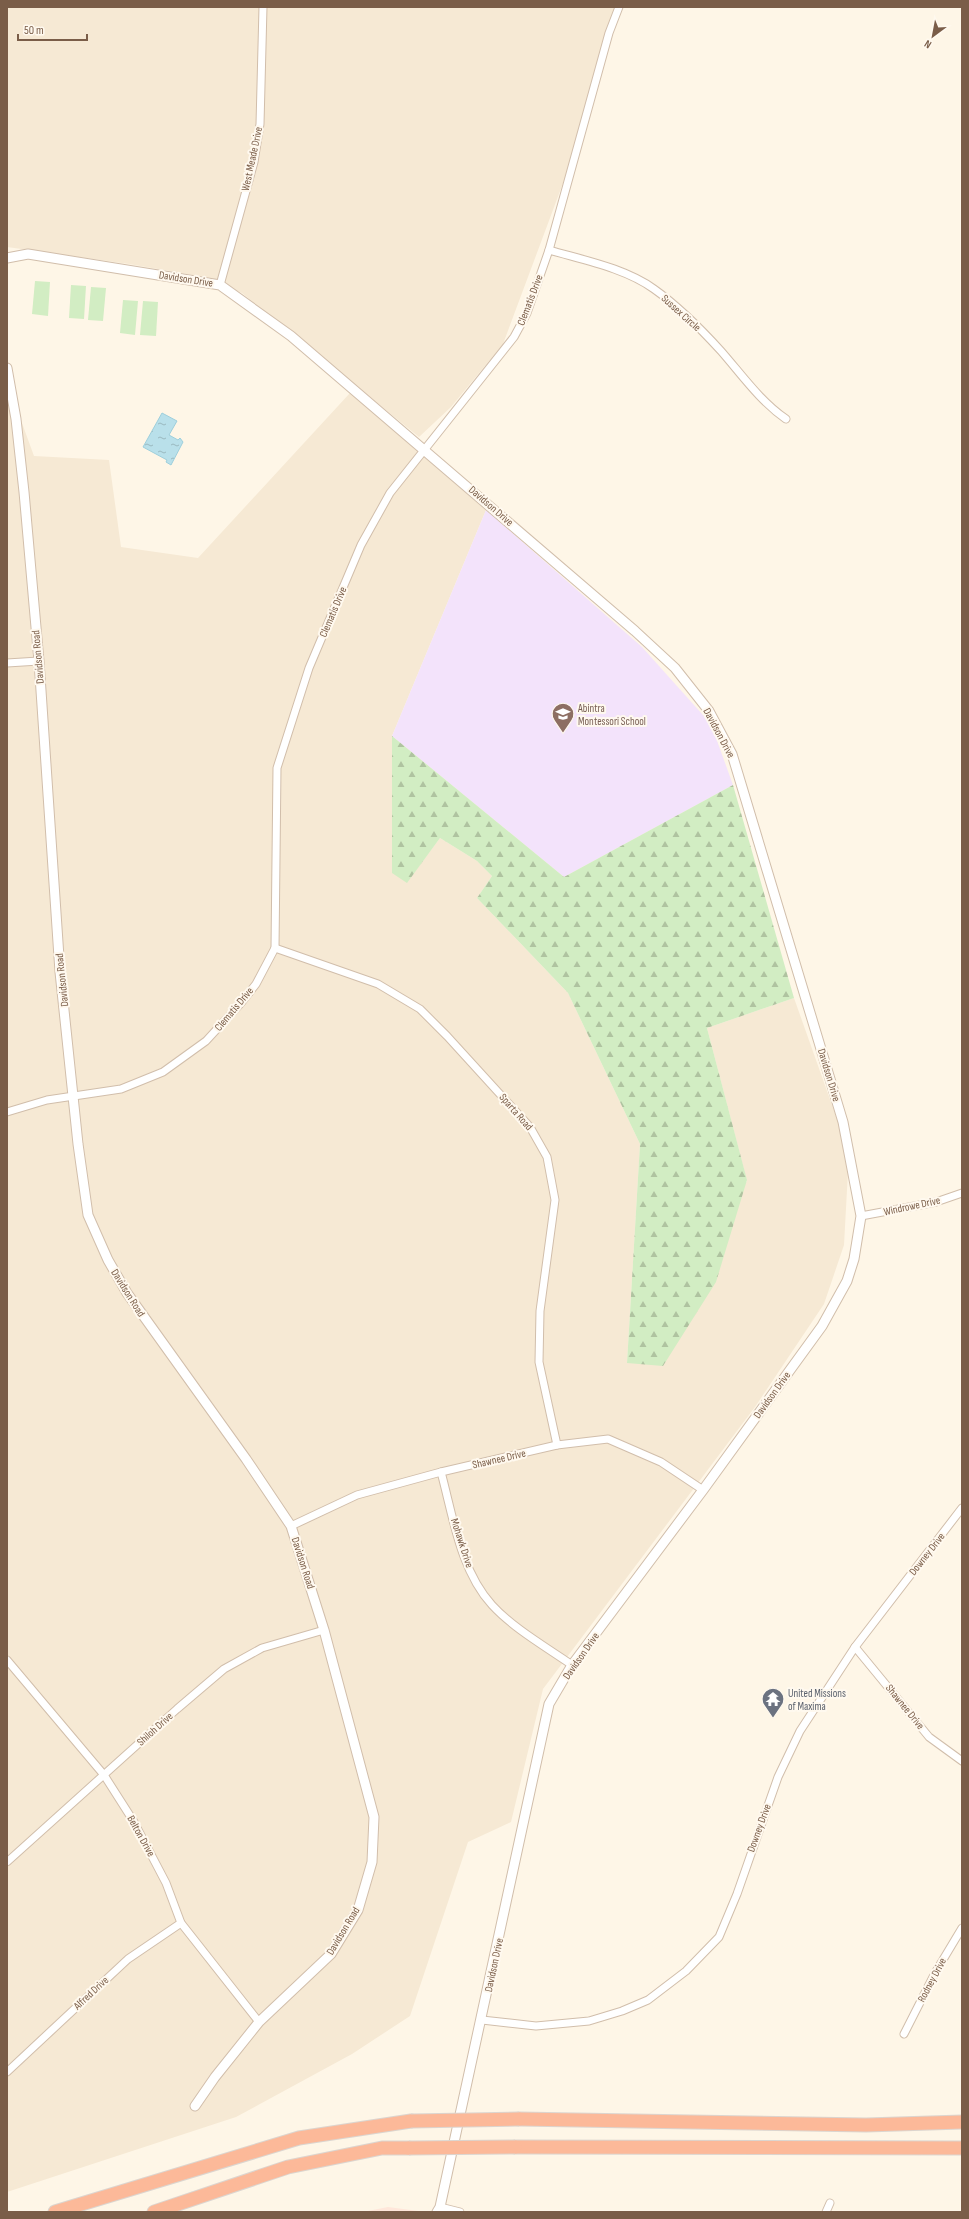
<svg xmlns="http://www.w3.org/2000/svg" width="969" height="2219" viewBox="0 0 969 2219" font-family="'Sofia Sans Condensed',sans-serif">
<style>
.residential{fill:#f6e9d4}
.commercial{fill:#ffe7da}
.education{fill:#f3e3fb}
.forest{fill:url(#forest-firs)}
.pitch{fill:#d2edc3}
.water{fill:url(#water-ripples);stroke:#9ecfdc}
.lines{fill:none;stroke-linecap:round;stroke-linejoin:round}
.minor-casing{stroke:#d1beab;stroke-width:9}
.tertiary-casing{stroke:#d1beab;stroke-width:11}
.motorway-casing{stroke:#dcd5cf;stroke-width:15}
.minor{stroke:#fff;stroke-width:7}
.tertiary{stroke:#fff;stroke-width:9}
.motorway{stroke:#fcb999;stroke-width:13}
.motorway-bridge-casing{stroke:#dcd5cf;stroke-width:15;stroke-linecap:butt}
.motorway-bridge{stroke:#fcb999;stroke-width:13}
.labels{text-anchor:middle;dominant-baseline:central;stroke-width:4;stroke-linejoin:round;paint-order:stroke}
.street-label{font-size:11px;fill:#7a5d48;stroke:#fff9ef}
.education-label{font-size:11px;fill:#785e54;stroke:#fff9ef;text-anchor:start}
.worship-label{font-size:11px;fill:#5b616d;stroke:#fff9ef;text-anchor:start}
</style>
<defs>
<pattern id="forest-firs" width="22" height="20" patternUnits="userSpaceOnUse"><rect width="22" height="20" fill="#d2edc3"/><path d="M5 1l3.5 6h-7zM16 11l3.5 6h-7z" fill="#afc3a0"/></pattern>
<pattern id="water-ripples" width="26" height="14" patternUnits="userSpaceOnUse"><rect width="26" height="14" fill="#b9e0ea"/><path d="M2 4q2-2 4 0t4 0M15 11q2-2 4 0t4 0" fill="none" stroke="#9bb9c0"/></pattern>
</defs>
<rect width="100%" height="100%" fill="#fef6e7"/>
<g class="residential">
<path d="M7,7H619L569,167L503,344L451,407L419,437L242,293L204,277L129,264L7,247Z"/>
<path d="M7,382L34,456L109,460L121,547L198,558L350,393L486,510L392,736L407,882L440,838L477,861L492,876L477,898L568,993L640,1144L627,1363L747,1181L707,1028L794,998L849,1153L844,1245L824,1304L755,1407L543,1689L511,1822L468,1842L410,2016L352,2054L236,2117L7,2192Z"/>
</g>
<path class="commercial" d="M388,2207L426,2212H363Z"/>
<path class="education" d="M486,510L642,647L711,724L733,785L564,877L392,736Z"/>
<path class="forest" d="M392,736L564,877L733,785L794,998L707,1028L747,1180L716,1282L663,1366L627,1363L640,1144L568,993L477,898L492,876L477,861L440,838L407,883L392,873Z"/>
<g class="pitch">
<path d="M35,281L50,282L48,316L32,314Z"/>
<path d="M71,285L86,286L84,319L69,318Z"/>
<path d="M91,287L106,288L103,321L88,320Z"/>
<path d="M123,300L138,301L135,335L120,333Z"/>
<path d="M143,301L158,302L156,336L140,335Z"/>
</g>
<path class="water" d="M162,413L177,421L169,435L178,440L180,438L183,442L171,465L166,462L167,460L143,447Z"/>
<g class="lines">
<g class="minor-casing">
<g id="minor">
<path d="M549,250C583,260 625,268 654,289C678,306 701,329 721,351C742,375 760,401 786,419"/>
<path d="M220,285L254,162L260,124L263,7"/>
<path d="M7,663L39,661"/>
<path d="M275,948L378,984L420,1009L447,1036L530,1127L547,1157L555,1200L540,1311L539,1362L557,1445"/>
<path d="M7,1112L47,1100L121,1089L163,1072L206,1041L241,1003L256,984L275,948L277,768L309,668L361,545L390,493L514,337L527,313L549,250L609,33L619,7"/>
<path d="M861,1216L936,1202L962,1193"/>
<path d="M441,1472C453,1516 460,1570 492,1605C513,1628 546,1647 572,1665"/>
<path d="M291,1526L357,1495L441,1472L557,1445L608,1439L661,1462L703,1490"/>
<path d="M855,1647L929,1737L962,1761"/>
<path d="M7,1660L104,1775L134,1822L166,1883L181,1923L259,2022"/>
<path d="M7,1862L177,1709L224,1669L262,1648L324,1630"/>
<path d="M482,2020L536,2026L589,2021L622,2011L648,2000L686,1971L719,1937L737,1894L778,1777L800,1731L855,1647L962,1508"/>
<path d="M904,2034L935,1973L962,1928"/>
<path d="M7,2072L128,1959L181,1923"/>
<path d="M440,2207L460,2212"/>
<path d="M826,2212L830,2203"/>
</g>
</g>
<g class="tertiary-casing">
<g id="tertiary">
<path d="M7,258L28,254L220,285L291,336L635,631L675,668L709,711L732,754L843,1122L861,1216L854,1259L847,1281L822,1326L703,1490L572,1665L549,1704L440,2207L437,2212"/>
<path d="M7,368L16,419L24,492L39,661L60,972L78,1144L88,1215L108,1260L127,1293L246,1459L291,1526L324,1630L374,1817L372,1862L358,1910L331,1954L259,2022L215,2077L195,2106"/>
</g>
</g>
<g class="motorway-casing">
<g id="motorway">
<path d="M519,2119L866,2125L962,2122"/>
<path d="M515,2147L962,2148"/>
<path d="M55,2212L299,2138L411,2121"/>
<path d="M154,2212L288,2167L382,2148H409"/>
</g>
</g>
<use href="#minor" class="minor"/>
<use href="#tertiary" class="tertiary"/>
<use href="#motorway" class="motorway"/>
<g class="motorway-bridge-casing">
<g id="motorway-bridge">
<path d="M411,2121L519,2119"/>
<path d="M409,2148L515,2147"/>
</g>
</g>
<use href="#motorway-bridge" class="motorway-bridge"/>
</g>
<defs>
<g id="school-pin" transform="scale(1.15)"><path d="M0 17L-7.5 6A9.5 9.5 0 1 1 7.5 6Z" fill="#8d6e63" stroke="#fff9ef"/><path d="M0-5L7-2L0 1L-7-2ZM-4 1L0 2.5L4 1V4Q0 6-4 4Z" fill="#fff"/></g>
<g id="temple-pin" transform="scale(1.15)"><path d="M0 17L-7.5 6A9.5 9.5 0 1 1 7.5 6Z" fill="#6b7280" stroke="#fff9ef"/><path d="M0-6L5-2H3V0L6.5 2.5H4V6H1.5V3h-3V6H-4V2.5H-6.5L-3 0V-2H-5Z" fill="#fff"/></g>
</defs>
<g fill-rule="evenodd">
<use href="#school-pin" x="563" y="714"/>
<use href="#temple-pin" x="773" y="1699"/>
</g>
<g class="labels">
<g class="street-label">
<text transform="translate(252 159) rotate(-78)">West Meade Drive</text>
<text transform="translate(186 279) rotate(9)">Davidson Drive</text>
<text transform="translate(530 300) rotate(-69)">Clematis Drive</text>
<text transform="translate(681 313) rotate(42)">Sussex Circle</text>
<text transform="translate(491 506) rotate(41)">Davidson Drive</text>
<text transform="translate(333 612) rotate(-67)">Clematis Drive</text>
<text transform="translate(38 657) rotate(-95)">Davidson Road</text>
<text transform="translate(719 733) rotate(62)">Davidson Drive</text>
<text transform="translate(62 980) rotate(-96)">Davidson Road</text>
<text transform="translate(234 1009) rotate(-50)">Clematis Drive</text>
<text transform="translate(829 1075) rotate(73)">Davidson Drive</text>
<text transform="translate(516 1112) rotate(49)">Sparta Road</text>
<text transform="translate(912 1206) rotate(-12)">Windrowe Drive</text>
<text transform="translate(128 1293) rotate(58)">Davidson Road</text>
<text transform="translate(772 1395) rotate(-54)">Davidson Drive</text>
<text transform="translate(499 1459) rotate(-13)">Shawnee Drive</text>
<text transform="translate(462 1543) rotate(72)">Mohawk Drive</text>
<text transform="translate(927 1554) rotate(-52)">Downey Drive</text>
<text transform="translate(303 1563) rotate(72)">Davidson Road</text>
<text transform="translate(581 1656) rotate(-55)">Davidson Drive</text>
<text transform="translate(905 1707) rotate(51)">Shawnee Drive</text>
<text transform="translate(155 1729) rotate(-42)">Shiloh Drive</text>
<text transform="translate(759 1828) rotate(-70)">Downey Drive</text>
<text transform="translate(141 1836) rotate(61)">Belton Drive</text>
<text transform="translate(343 1931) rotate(-59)">Davidson Road</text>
<text transform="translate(494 1965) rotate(-78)">Davidson Drive</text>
<text transform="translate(932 1980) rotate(-62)">Rodney Drive</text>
<text transform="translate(91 1993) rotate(-43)">Alfred Drive</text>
</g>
<g class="education-label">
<text x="578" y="708">Abintra<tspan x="578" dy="13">Montessori School</tspan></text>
</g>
<g class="worship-label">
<text x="788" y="1693">United Missions<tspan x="788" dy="13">of Maxima</tspan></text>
</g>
</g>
<rect width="969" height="2219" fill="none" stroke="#7a5d48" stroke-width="16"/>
<g transform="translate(933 36) rotate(212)" stroke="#fff9ef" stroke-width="3" paint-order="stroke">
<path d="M0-3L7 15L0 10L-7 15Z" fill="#7a5d48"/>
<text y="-6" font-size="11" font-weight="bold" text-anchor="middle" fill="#7a5d48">N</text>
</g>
<path d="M18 34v6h69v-6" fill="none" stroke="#7a5d48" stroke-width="2"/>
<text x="24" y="34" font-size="12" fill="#7a5d48" stroke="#fff9ef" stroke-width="3" paint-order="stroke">50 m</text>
</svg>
